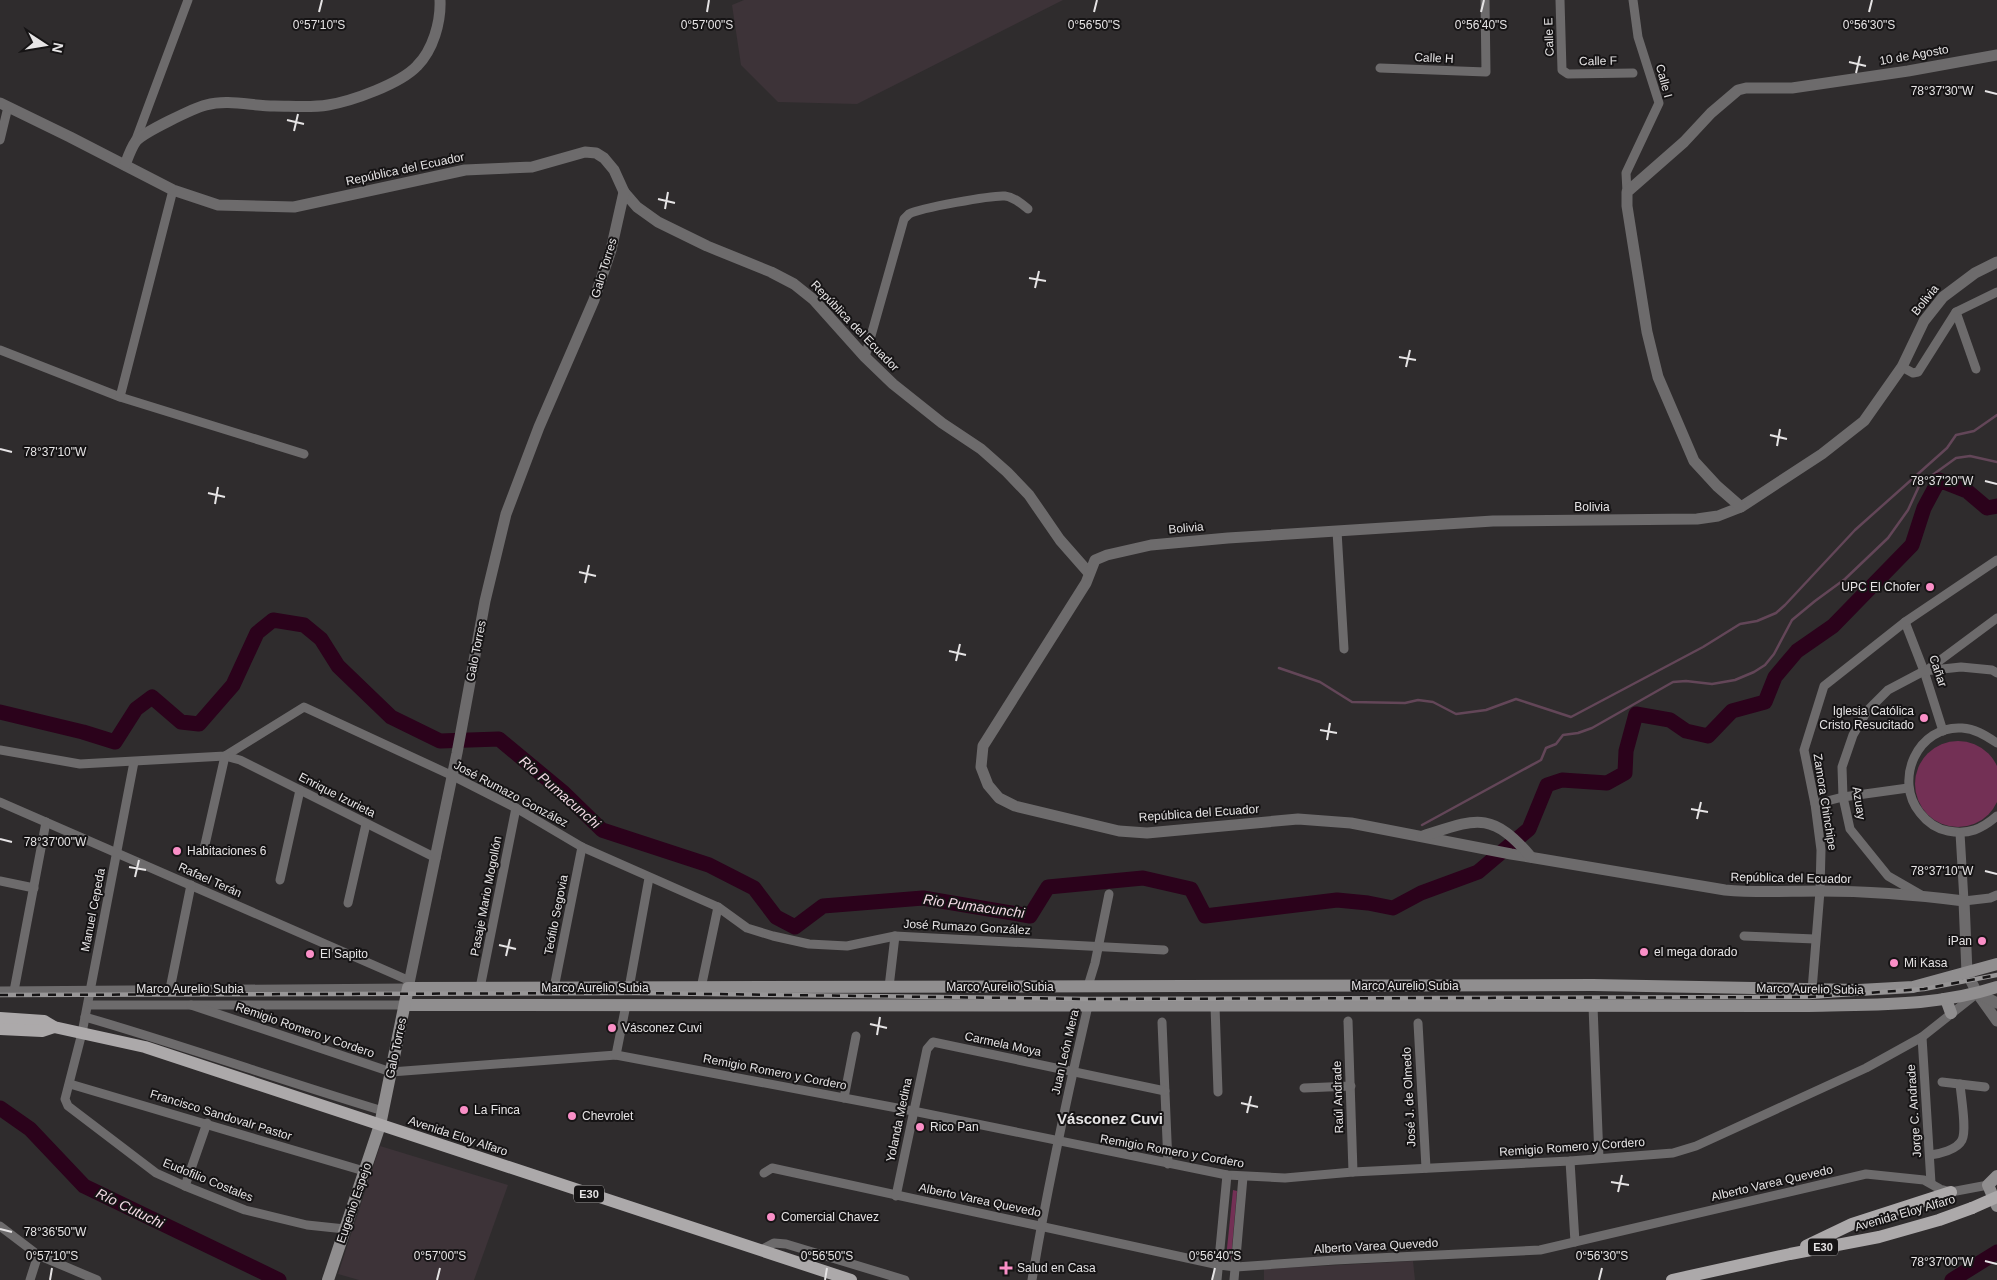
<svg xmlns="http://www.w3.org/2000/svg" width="1997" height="1280" viewBox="0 0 1997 1280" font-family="Arial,sans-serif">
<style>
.built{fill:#3d3338}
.green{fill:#733055}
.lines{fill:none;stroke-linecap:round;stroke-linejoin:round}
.stream{stroke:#634658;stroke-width:2.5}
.river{stroke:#2b021b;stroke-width:15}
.minor{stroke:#6d6b6c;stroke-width:9}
.tertiary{stroke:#6d6b6c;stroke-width:11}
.secondary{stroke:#908e8f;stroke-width:12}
.primary{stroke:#aca9aa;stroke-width:12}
.rail-casing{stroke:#989697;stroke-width:4.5}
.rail{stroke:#161415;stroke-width:2.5;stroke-dasharray:8;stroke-linecap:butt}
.primary-bridge{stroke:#aca9aa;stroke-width:12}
.ticks{fill:none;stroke:#e6e4e5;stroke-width:2}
.poi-dot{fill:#fa8fc7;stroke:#161415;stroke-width:2}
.labels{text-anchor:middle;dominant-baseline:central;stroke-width:4;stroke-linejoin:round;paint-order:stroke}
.shield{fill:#161415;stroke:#a8a6a7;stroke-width:1}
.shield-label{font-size:11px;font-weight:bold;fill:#e6e4e5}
.street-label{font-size:12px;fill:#e6e4e5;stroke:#161415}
.poi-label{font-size:12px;fill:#e6e4e5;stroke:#161415;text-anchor:start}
.water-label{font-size:14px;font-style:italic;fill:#f2d9e4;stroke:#161415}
.quarter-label{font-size:15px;font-weight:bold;fill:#e6e4e5;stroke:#161415}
.ticks-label{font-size:12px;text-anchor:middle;fill:#e6e4e5;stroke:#161415;stroke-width:4;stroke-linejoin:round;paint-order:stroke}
</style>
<rect width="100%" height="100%" fill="#2f2c2d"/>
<g class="built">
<path d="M744,0H1063L857,104L778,102L741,65L732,5Z"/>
<path d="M380,1146L508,1185L474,1280H359L338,1274Z"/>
<path d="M1413,1261L1415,1280H1264V1269Z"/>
</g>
<g class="green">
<circle cx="1958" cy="784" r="43"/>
<path d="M1233,1190L1237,1191L1231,1259L1226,1258Z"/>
</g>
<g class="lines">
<g class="stream">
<path d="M1279,668L1320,682L1352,702L1405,703L1418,700L1433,702L1456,714L1486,710L1516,699L1571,717L1703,647L1740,624L1757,621L1776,613L1785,605L1855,530L1947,448L1956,435L1974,431L1997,415"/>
<path d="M1422,825L1541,760L1546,748L1556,744L1563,735L1578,733L1592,728L1673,682L1686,681L1712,684L1735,680L1754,672L1765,665L1774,654L1792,620L1815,601L1845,579L1888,538L1908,510L1920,484L1956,458L1970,456L1997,462"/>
</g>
<g class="river">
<path d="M0,712L83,732L115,742L136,709L152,697L181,722L199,724L233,685L257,633L273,620L304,625L321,639L338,666L391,717L440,741L499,739L564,793L602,830L709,865L754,888L776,917L795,927L823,906L923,898L1030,916L1048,887L1143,878L1191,889L1205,916L1337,900L1368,903L1393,908L1421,893L1478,872L1529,829L1547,785L1562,780L1607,783L1625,773L1626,751L1636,714L1670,720L1686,731L1708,736L1732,711L1765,702L1775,677L1797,651L1833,626L1912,545L1924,508L1939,480L1967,491L1987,508L1997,506"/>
<path d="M0,1108L30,1129L84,1186L279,1280"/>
<path d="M1952,1280L1997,1252"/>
</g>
<g class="minor">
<path d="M1560,0L1562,70L1568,74L1633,73"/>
<path d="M1380,68L1486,72L1485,0"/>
<path d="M0,140L8,107"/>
<path d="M135,142L188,0"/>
<path d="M1627,192L1626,173L1659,103L1638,37L1633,0"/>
<path d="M1956,312L1976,369"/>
<path d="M0,350L120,397L304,454"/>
<path d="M865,357L904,219C905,218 908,215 909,214C920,208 992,195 1005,196C1014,197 1022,204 1028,209"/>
<path d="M1902,367L1913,373L1918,372L1956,312L1997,292"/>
<path d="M120,397L173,190"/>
<path d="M1337,531L1344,649"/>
<path d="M1905,622L1924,671L1943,731"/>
<path d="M1927,670L1997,618"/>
<path d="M1997,743C1986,736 1976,729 1962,728C1918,725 1893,780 1920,813C1927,822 1937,829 1948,831C1969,835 1982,829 1997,816"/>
<path d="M0,750L80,764L225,756L304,707L453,776L516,808L582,847L718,907L747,928L773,936L809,944L847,946L895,936L1164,950"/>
<path d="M225,756L240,760L436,858"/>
<path d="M134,762L82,1033L65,1099L68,1106L156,1173L185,1186L245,1210L307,1225L345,1229"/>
<path d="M0,802L410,981"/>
<path d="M1815,804L1843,797L1908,788"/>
<path d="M1960,833L1964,901L1990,898L1997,895"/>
<path d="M204,849L225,756"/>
<path d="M280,880L300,790"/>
<path d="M0,881L34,888"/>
<path d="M1921,895L1888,876L1850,829L1843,797L1842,767L1853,735L1867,711L1888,690L1924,671L1961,667L1992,670L1997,673"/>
<path d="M348,903L366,824"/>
<path d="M1744,936L1815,939"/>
<path d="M1088,986L1095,963L1109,894"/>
<path d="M889,987L895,936"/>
<path d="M480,988L516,808"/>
<path d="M554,988L582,847"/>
<path d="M629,988L649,878"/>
<path d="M701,988L718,907"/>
<path d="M170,989L191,885"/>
<path d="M1812,990L1820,891L1821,850L1815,804L1804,750L1824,686L1905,622L1997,560"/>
<path d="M0,991L408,988"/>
<path d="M14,991L46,822"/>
<path d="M88,1005H405"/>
<path d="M191,1005L391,1072L616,1055L913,1111L1227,1175L1285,1178L1353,1172L1570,1161L1673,1153L1696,1146L1866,1068L1922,1037L1975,995"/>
<path d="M1215,1006L1218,1092"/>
<path d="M1593,1006L1599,1158"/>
<path d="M85,1017C185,1046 283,1081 383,1111"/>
<path d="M1348,1021L1353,1172"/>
<path d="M1162,1022L1168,1164"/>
<path d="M1418,1023L1426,1168"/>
<path d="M1922,1037L1931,1183"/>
<path d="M616,1055L626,1005"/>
<path d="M1942,1082L1985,1087"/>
<path d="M70,1084L364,1171"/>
<path d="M1304,1088L1351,1086"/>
<path d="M844,1098L856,1036"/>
<path d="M1930,1155C1939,1154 1957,1150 1962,1140C1967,1130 1961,1097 1960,1084"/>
<path d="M1570,1161L1575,1242"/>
<path d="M764,1173L772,1168L1219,1265L1236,1267L1335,1260L1540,1250L1866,1174L1924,1180L1940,1189L1951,1192L1988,1185"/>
<path d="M185,1186L207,1123"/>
<path d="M896,1196L927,1049L933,1042L1165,1091"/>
<path d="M0,1226L38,1255L97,1280"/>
<path d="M761,1250L774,1243L786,1244L905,1280"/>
<path d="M30,1280L38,1255"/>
<path d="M1032,1280C1047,1188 1067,1097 1088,1006"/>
<path d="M1217,1280L1227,1175"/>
<path d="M1234,1280L1243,1177"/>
</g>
<g class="tertiary">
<path d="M0,103L70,137L173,190L218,205L294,207L465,170L532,167L585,152L596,153L604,158L614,170L624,192L637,207L658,222L707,246L771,272L794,284L814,300L865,357L893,384L942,423L981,449L1007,472L1029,495L1060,540L1089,573"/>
<path d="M125,165C128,157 131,148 136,141C144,132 194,108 206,105C228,99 252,106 274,106C291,106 311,108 328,105C352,101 400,84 417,66C433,50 441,22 440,0"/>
<path d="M1997,262L1975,273L1943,297L1924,321L1902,367L1864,421L1822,454L1741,507L1718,516L1697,519L1493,521L1228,538L1151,545L1107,555L1095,560L1086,583L983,746L981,767L988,785L999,798L1015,806L1119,831L1147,833L1298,819L1351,823L1511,854L1725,890C1757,893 1788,891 1820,891C1868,891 1917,895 1964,901L1967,973L1977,993L1997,1021"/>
<path d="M1741,507L1717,486L1694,461L1658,377L1647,332L1627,206V192L1684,142L1711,113L1738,90L1746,88H1792L1908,71L1997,55"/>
<path d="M1423,836C1476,819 1491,810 1531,857"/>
<path d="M408,988L457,753L485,601L506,514L539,427L594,300L611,250L624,192"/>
<path d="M1979,994L1997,1003"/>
</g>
<g class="secondary">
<path d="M1944,999L1947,1002L1951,1013"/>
<path d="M405,1005L1808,1006C1871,1004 1936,1007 1997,987"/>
<path d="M1997,1176L1988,1185L1997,1206"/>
<path d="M328,1280L380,1125L408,988L1593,985L1859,990L1913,987L1997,964"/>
</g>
<g class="primary">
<path d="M0,1018L44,1021L54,1027L145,1047L851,1280"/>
<path d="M0,1029L42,1031L54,1027"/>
<path d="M1806,1246L1852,1224L1951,1192"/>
<path d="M1672,1280L1790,1254L1879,1237L1939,1220L1972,1208"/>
</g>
<g class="rail-casing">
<path id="rail" d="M0,995L636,993L1087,999L1809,997L1924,989L1997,975"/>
</g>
<use href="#rail" class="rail"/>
<path class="primary-bridge" d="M1972,1208L1997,1197"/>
</g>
<path class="ticks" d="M319,12L322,0M707,12L709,0M1094,12L1097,0M1481,12L1484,0M1869,12L1872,0M1849,62L1866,66M1856,73L1860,56M1985,91L1997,94M287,120L304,124M294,131L298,114M658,199L675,203M665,209L668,192M1029,278L1046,281M1035,288L1039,271M1399,357L1416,360M1406,367L1410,350M1770,435L1787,439M1777,446L1780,429M0,449L12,452M1985,481L1997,484M208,493L225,497M215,504L218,487M579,572L596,576M585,583L589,565M949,651L966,655M956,661L960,644M1320,730L1337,733M1327,740L1330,723M1691,809L1708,812M1697,819L1701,802M0,839L12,842M129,867L146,870M1985,871L1997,874M135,877L139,860M499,945L516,949M506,956L510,939M870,1024L887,1028M877,1035L880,1017M1241,1103L1258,1107M1247,1113L1251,1096M1611,1182L1629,1185M1618,1192L1622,1175M0,1229L12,1232M1985,1261L1997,1264M50,1280L52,1268M437,1280L440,1268M825,1280L827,1268M1212,1280L1215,1268M1599,1280L1602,1268"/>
<g class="poi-dot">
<circle cx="1930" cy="587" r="5"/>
<circle cx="1924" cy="718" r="5"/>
<circle cx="177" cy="851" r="5"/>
<circle cx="1982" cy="941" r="5"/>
<circle cx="1644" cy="952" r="5"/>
<circle cx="310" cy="954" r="5"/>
<circle cx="1894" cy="963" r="5"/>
<circle cx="612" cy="1028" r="5"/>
<circle cx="464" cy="1110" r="5"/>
<circle cx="572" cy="1116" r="5"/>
<circle cx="920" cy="1127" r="5"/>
<circle cx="771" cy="1217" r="5"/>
<path d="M1003.5 1260.5h5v5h5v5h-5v5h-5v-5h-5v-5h5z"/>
</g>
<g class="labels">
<g class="shield">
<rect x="574" y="1185.5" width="30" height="17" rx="4"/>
<rect x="1808" y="1238.5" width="30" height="17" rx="4"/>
</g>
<g class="shield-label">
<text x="589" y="1194">E30</text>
<text x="1823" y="1247">E30</text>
</g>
<g class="street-label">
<text transform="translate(1549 37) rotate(-92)">Calle E</text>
<text transform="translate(1914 55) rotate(-10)">10 de Agosto</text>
<text transform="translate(1434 58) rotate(3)">Calle H</text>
<text transform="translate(1598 61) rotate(-1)">Calle F</text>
<text transform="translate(1664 81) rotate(75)">Calle I</text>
<text transform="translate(405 169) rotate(-12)">República del Ecuador</text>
<text transform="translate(604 268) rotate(-73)">Galo Torres</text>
<text transform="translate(1925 300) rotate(-51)">Bolivia</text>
<text transform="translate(855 326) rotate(46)">República del Ecuador</text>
<text x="1592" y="507">Bolivia</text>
<text transform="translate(1186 528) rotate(-5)">Bolivia</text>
<text transform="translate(476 651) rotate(-79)">Galo Torres</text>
<text transform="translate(1938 671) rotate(71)">Cañar</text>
<text transform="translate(511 794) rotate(28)">José Rumazo González</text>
<text transform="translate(337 795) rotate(27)">Enrique Izurieta</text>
<text transform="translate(1825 802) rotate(81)">Zamora Chinchipe</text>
<text transform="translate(1859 803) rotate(81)">Azuay</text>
<text transform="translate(1199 813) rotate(-4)">República del Ecuador</text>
<text transform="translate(1791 878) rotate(1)">República del Ecuador</text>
<text transform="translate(210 880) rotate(24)">Rafael Terán</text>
<text transform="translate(486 896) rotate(-79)">Pasaje Mario Mogollón</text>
<text transform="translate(93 910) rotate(-79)">Manuel Cepeda</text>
<text transform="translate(556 915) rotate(-79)">Teófilo Segovia</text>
<text transform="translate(967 927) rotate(3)">José Rumazo González</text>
<text x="1405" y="986">Marco Aurelio Subia</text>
<text x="1000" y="987">Marco Aurelio Subia</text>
<text x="595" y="988">Marco Aurelio Subia</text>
<text x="190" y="989">Marco Aurelio Subia</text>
<text transform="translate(1810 989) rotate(1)">Marco Aurelio Subia</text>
<text transform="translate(305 1030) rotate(19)">Remigio Romero y Cordero</text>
<text transform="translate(1003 1044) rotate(12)">Carmela Moya</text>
<text transform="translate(396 1048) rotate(-78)">Galo Torres</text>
<text transform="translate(1065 1052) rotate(-77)">Juan León Mera</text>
<text transform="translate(775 1072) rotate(11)">Remigio Romero y Cordero</text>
<text transform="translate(1338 1097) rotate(-92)">Raúl Andrade</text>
<text transform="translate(1409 1097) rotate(-93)">José J. de Olmedo</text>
<text transform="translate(1914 1111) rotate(-94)">Jorge C. Andrade</text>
<text transform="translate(221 1115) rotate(17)">Francisco Sandovalr Pastor</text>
<text transform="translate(899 1120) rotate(-78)">Yolanda Medina</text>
<text transform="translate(458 1136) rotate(18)">Avenida Eloy Alfaro</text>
<text transform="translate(1572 1147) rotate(-4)">Remigio Romero y Cordero</text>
<text transform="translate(1172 1151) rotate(10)">Remigio Romero y Cordero</text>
<text transform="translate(208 1180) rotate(22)">Eudofilio Costales</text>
<text transform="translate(1772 1183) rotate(-13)">Alberto Varea Quevedo</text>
<text transform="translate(980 1200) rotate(12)">Alberto Varea Quevedo</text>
<text transform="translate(354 1203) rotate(-71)">Eugenio Espejo</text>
<text transform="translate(1905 1213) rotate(-16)">Avenida Eloy Alfaro</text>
<text transform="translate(1376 1246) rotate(-3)">Alberto Varea Quevedo</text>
</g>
<g class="poi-label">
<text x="1920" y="587" text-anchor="end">UPC El Chofer</text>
<text x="1914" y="711" text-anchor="end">Iglesia Católica<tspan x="1914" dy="14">Cristo Resucitado</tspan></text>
<text x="187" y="851">Habitaciones 6</text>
<text x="1972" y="941" text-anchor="end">iPan</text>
<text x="1654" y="952">el mega dorado</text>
<text x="320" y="954">El Sapito</text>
<text x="1904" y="963">Mi Kasa</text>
<text x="622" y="1028">Vásconez Cuvi</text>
<text x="474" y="1110">La Finca</text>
<text x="582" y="1116">Chevrolet</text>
<text x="930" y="1127">Rico Pan</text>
<text x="781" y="1217">Comercial Chavez</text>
<text x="1017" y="1268">Salud en Casa</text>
</g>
<g class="water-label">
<text transform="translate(560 792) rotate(41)">Rio Pumacunchi</text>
<text transform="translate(974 906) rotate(8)">Rio Pumacunchi</text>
<text transform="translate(130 1208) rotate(26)">Río Cutuchi</text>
</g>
<g class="quarter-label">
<text x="1110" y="1118">Vásconez Cuvi</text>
</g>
</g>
<g class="ticks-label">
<text x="319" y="29">0°57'10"S</text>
<text x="707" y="29">0°57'00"S</text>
<text x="1094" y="29">0°56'50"S</text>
<text x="1481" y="29">0°56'40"S</text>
<text x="1869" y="29">0°56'30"S</text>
<text x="1942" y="95">78°37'30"W</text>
<text x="55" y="456">78°37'10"W</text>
<text x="1942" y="485">78°37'20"W</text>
<text x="55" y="846">78°37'00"W</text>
<text x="1942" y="875">78°37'10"W</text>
<text x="55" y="1236">78°36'50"W</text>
<text x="52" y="1260">0°57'10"S</text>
<text x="440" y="1260">0°57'00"S</text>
<text x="827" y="1260">0°56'50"S</text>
<text x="1215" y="1260">0°56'40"S</text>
<text x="1602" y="1260">0°56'30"S</text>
<text x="1942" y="1266">78°37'00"W</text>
</g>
<g transform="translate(45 45) rotate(102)" stroke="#161415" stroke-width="4" paint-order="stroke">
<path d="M0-4L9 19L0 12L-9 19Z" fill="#e6e4e5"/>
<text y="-8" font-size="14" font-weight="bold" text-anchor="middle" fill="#e6e4e5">N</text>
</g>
</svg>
